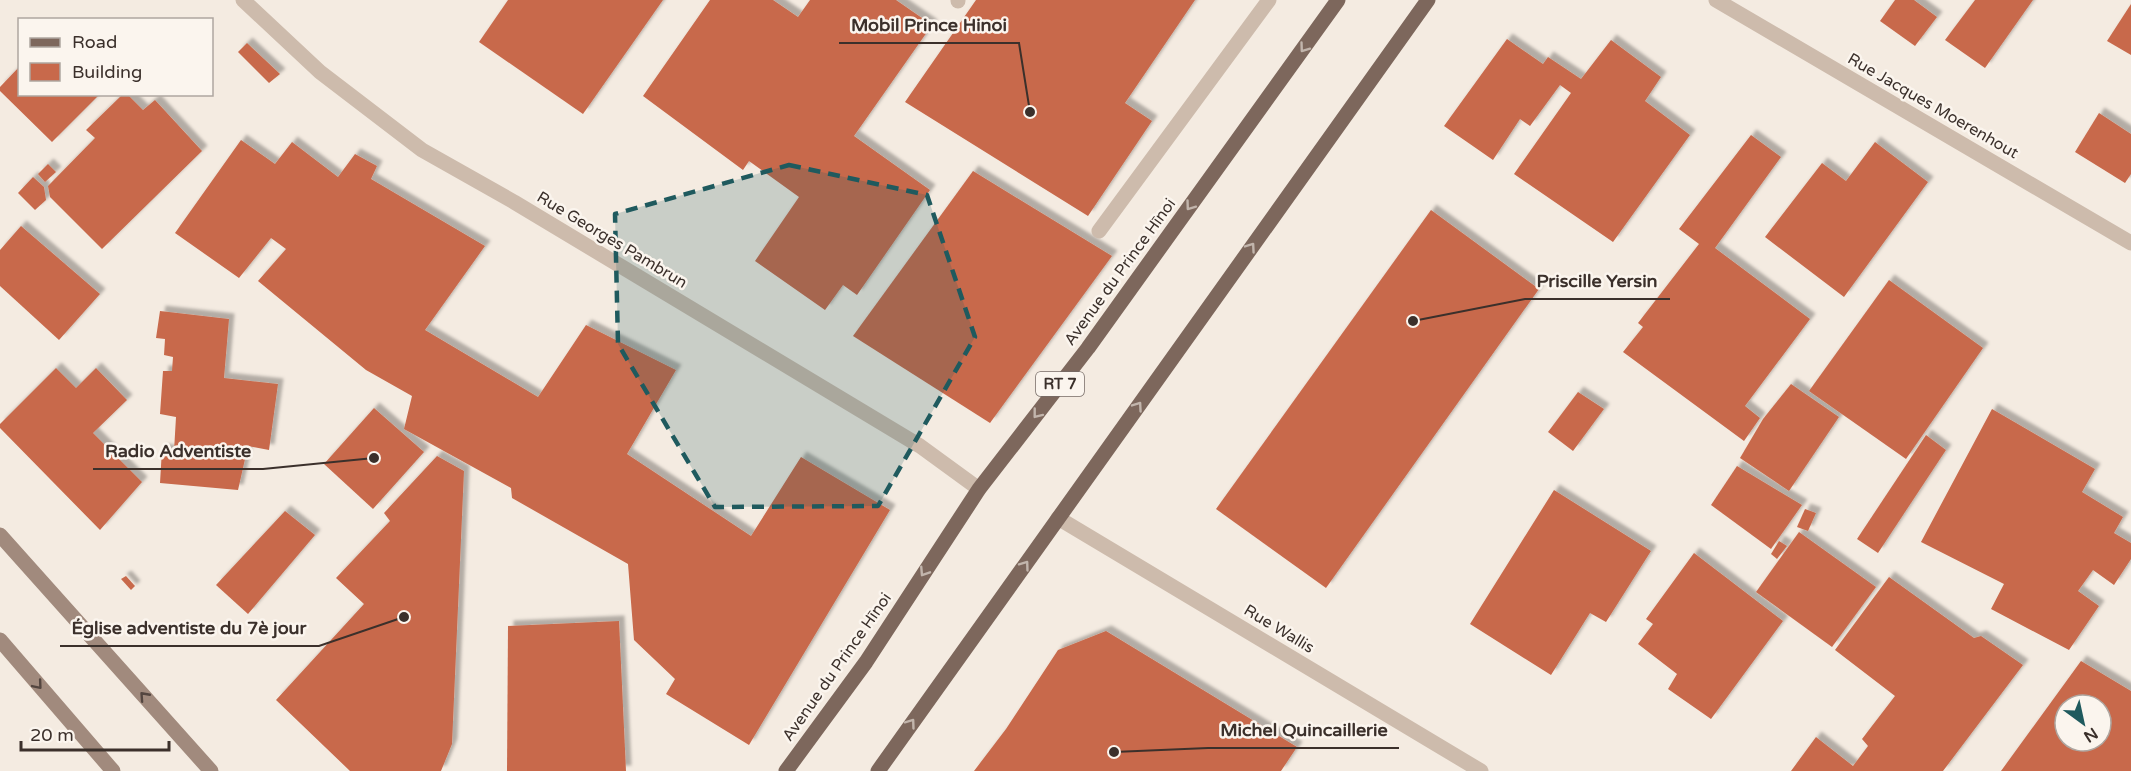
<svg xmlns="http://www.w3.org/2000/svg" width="2131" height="771" viewBox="0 0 2131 771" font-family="'Varela Round',sans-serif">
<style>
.building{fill:#c8694b;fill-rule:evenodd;filter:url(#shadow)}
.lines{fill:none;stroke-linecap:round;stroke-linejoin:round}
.service{stroke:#cdbbac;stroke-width:15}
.minor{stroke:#cdbbac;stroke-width:15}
.tertiary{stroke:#cdbbac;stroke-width:15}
.secondary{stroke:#a18a7d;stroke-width:15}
.primary{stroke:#7d675c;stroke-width:15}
.oneway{stroke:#c2b5ac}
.oneway2{stroke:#544640}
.marked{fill:#1f5a5e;fill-opacity:0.2;stroke:#1f5a5e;stroke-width:4.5;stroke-dasharray:12 8;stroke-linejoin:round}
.labels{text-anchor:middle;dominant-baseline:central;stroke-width:5;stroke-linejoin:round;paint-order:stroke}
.shield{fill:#fbf5ee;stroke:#756b66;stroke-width:1.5}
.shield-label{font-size:15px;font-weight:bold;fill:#3b302b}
.street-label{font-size:16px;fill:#3b302b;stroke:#fbf5ee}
.leader{fill:none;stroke:#3b302b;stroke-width:2}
.callout-dot{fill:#3b302b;stroke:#fbf5ee;stroke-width:2}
.callout-label{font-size:18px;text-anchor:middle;font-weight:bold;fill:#3b302b;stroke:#fbf5ee;stroke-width:5;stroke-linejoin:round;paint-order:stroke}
</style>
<defs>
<filter id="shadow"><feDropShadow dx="5.5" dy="-5.5" stdDeviation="1.5" flood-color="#0004"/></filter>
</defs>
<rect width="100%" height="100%" fill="#f4ebe1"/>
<g class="building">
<path d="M508,0H663L583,114L479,42Z"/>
<path d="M710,0H773L798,17L810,0H896L932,25L854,136L930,190L857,295L843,285L825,310L755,261L799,197L749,161L743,170L643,96Z"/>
<path d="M976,0H1195L1125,103L1152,121L1088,216L905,102Z"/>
<path d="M1895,0H1914L1937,17L1915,46L1880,21Z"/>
<path d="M1975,0H2033L1985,68L1945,40Z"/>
<path d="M2131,4V55L2107,41Z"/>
<path d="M1507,39L1543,64L1548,57L1581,79L1611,40L1661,77L1645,101L1690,135L1613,242L1514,174L1571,93L1560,85L1530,126L1520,119L1493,160L1444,126Z"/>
<path d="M247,43L280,74L269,83L238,52Z"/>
<path d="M20,66V94H100L52,142L0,91V87Z"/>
<path d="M123,94H127L143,110L155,100L202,151L102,249L50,197L48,186L95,138L86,130Z"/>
<path d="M2099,113L2131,134V174L2125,183L2075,152Z"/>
<path d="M1751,135L1781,157L1715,248L1810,319L1745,406L1760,418L1744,441L1623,352L1643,327L1638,323L1699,244L1679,229Z"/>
<path d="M241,140L275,164L292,142L338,177L355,154L377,166L371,179L485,246L425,330L538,397L586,325L676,370L627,454L751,536L801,457L890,510L749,745L666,694L675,679L634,640L628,564L512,498L511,488L404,429L412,396L366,370L258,281L286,249L271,238L239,278L175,233Z"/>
<path d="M1875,142L1928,182L1844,297L1765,237L1822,163L1846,181Z"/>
<path d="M48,164L56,172L45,182L38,174Z"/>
<path d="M973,171L1112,256L990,423L853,336Z"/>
<path d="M33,177L44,187L46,200L35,210L18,193Z"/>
<path d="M1431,210L1539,289L1326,588L1216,509Z"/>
<path d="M21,226L100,294L59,340L0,286V250Z"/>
<path d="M1889,280L1983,348L1906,459L1809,391Z"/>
<path d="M160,311L229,319L224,378L278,384L269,450L248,446L238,490L160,483L162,449L174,451L176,417L160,414L163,371H172L173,357L164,355L165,339L156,338Z"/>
<path d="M56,368L76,388L96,368L127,400L93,433L142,482L100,530L0,428V424Z"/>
<path d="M1791,384L1839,417L1789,491L1740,458L1763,419Z"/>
<path d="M1578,392L1604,409L1573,451L1548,432Z"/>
<path d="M374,408L424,452L373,509L324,464Z"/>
<path d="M1992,409L2095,469L2082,492L2123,517L2114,533L2131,543V559L2114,585L2093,570L2078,591L2099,606L2069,650L1991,609L2004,584L1921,542Z"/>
<path d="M1926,435L1946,450L1878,553L1857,539Z"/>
<path d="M437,456L464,471L452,744L441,771H350L276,700L364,604L336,578L390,521L384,513Z"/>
<path d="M1737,466L1802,505L1771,549L1711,505Z"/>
<path d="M1554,490L1651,551L1606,622L1590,613L1551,675L1470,624Z"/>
<path d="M1805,509L1816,513L1808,531L1797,527Z"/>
<path d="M285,511L315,535L248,614L216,585Z"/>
<path d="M1799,532L1876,587L1832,647L1756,592Z"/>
<path d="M1779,541L1787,546L1777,559L1771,554Z"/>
<path d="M1694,553L1783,621L1711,719L1668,689L1677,674L1638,644L1653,624L1646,619Z"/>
<path d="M126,576L135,586L131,590L121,579Z"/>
<path d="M1889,577L1974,638L1981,636L2023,665L1943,771H1791L1816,737L1853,766L1868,746L1862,739L1895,696L1835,650Z"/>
<path d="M619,621L626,771H507L508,626Z"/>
<path d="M1106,631L1297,747L1281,771H974L1006,729L1058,650Z"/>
<path d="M2081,661L2131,691V771H2001ZM2065,705H2101V741H2065Z"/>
</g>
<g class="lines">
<path class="service" d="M1099,231L1269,0"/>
<g class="minor">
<path d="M1716,0L2131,243"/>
<path d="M958,1V0"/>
<path d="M1058,518L1481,771"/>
</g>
<path class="tertiary" d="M243,0L320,72L422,150L514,202L920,446L979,489"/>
<g class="secondary">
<path d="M0,535L211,771"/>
<path d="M0,640L113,771"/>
</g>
<g class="primary">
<path d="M786,771L866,662L979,489L1088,348L1338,0"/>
<path d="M878,771L1428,0"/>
</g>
</g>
<defs><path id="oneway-chevron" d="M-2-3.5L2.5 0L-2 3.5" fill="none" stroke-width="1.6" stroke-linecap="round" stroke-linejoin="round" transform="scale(1.5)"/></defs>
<g class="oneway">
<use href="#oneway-chevron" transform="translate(1304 48) rotate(126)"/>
<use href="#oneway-chevron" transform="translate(1190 206) rotate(126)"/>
<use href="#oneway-chevron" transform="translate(1251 247) rotate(-55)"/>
<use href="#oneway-chevron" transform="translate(1138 406) rotate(-55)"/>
<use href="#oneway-chevron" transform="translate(1037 414) rotate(128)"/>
<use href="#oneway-chevron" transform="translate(1025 565) rotate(-54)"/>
<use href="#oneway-chevron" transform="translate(924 572) rotate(123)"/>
<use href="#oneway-chevron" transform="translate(911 723) rotate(-54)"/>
</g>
<g class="oneway2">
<use href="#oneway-chevron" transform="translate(38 685) rotate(50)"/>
<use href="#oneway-chevron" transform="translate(144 696) rotate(-132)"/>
</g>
<path class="marked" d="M789,165L927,195L975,337L878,506L715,507L618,344L615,214Z"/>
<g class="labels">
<rect class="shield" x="1036" y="372" width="48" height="24" rx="4.5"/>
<g class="shield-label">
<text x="1060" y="384">RT 7</text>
</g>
<g class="street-label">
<text transform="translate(1933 106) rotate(30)">Rue Jacques Moerenhout</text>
<text transform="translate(612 240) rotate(31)">Rue Georges Pambrun</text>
<text transform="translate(1120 272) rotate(-54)">Avenue du Prince Hīnoi</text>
<text transform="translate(1279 629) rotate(31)">Rue Wallis</text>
<text transform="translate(837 667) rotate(-55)">Avenue du Prince Hīnoi</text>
</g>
</g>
<path class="leader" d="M1030 112L1019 43H839M1413 321L1525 299H1670M374 458L263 469H93M404 617L319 646H60M1114 752L1208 748H1399"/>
<g class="callout-dot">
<circle cx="1030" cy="112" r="6"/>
<circle cx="1413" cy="321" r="6"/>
<circle cx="374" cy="458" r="6"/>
<circle cx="404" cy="617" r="6"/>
<circle cx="1114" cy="752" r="6"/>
</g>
<g class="callout-label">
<text x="929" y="31">Mobil Prince Hinoi</text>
<text x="1597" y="287">Priscille Yersin</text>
<text x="178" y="457">Radio Adventiste</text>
<text x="189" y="634">Église adventiste du 7è jour</text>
<text x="1304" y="736">Michel Quincaillerie</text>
</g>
<rect x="18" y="18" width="195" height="78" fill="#fbf5ee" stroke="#aea6a0" stroke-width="1.5"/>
<rect x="30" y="38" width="30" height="9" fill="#7d675c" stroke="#aea6a0" stroke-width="1.5"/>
<text x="72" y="48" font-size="18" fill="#3b302b">Road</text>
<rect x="30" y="63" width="30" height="18" fill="#c8694b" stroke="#aea6a0" stroke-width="1.5"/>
<text x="72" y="78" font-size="18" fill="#3b302b">Building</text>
<g transform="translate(2083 723) rotate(147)"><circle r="28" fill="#fbf5ee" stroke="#aea6a0" stroke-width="1.5"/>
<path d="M0-4.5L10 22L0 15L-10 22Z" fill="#1f5a5e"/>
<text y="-9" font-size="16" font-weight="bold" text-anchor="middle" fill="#3b302b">N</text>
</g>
<path d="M21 741v9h148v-9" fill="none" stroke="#3b302b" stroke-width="3"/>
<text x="30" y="741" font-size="18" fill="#3b302b" stroke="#fbf5ee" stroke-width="4.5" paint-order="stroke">20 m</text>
</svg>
